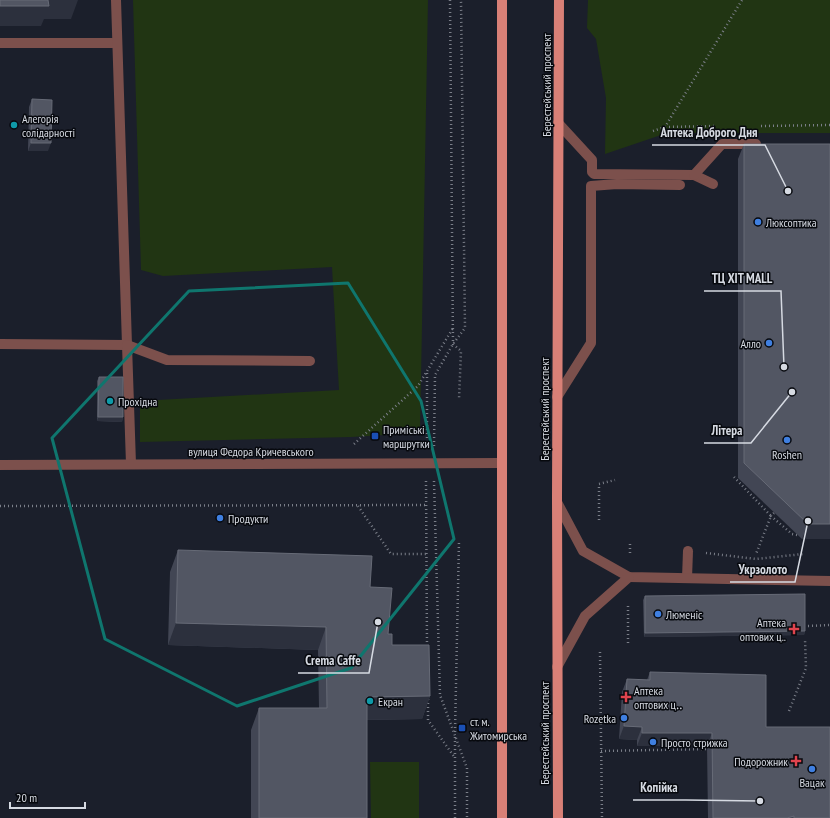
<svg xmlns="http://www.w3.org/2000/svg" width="830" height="818" viewBox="0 0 830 818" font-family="'PT Sans Narrow',sans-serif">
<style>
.green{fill:#213513}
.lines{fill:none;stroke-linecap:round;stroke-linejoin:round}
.path{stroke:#7b7f89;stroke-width:2.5;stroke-dasharray:1 3;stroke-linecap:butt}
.service{stroke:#7c504c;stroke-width:10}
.minor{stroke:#7c504c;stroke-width:10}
.tertiary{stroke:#7c504c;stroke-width:10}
.primary{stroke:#d98077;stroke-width:10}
.wall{fill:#424654}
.shaded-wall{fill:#2c303d}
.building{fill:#525663;stroke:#676b77}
.marked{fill:none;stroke:#0f766e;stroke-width:3;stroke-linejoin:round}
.culture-dot{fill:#0f9aa8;stroke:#07090e;stroke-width:1.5}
.shop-dot{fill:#3f7fe0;stroke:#07090e;stroke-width:1.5}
.transit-dot{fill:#1a4fb4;stroke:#07090e;stroke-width:1.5}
.health-dot{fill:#e0444e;stroke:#07090e;stroke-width:1.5}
.labels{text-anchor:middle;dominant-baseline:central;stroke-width:3;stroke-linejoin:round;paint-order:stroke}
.street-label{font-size:12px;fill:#d6dae2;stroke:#07090e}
.poi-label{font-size:12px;fill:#d6dae2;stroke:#07090e;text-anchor:start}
.leader{fill:none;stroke:#d6dae2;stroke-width:1.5}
.callout-dot{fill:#d6dae2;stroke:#07090e;stroke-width:1.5}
.callout-label{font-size:13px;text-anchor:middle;font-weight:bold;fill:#d6dae2;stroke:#07090e;stroke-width:3;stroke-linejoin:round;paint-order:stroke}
</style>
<rect width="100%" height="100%" fill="#1b1f2b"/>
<g class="green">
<path d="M133,0H428L420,433L351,437L140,442V401L339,390L332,267L163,276L141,270Z"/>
<path d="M588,0H830V133H667L605,154L606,98L596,39L587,28Z"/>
<path d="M370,762H419V818H371Z"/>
</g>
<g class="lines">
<g class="path">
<path d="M450,0L453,344L461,351L459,399"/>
<path d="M761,126L830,125"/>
<path d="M665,127L716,126"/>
<path d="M653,131L665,127L742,0"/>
<path d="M354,444L418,386L453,328"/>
<path d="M427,446V371"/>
<path d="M434,446L435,375L453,344L465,328L461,0"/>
<path d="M734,477L771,516L756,554"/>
<path d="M426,481L427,646"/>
<path d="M434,481L440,695L467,768V818"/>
<path d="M0,506L425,505"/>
<path d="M358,506L391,554H426"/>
<path d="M774,513L771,516L792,534L797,535"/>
<path d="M599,520V484L615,480"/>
<path d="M630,553V544"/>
<path d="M706,553L756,559L803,554"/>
<path d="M808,626L830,625"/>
<path d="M628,643V603"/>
<path d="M600,652L602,818"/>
<path d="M428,699V720L455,758"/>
<path d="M789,711L806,668L805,639"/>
<path d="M455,732L459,541"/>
<path d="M601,751L710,749"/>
<path d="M455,818V737"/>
</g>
<g class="service">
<path d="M0,43H117"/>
<path d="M558,123L592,160V172L594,174L694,175L713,184"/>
<path d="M694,175L722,144H756"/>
<path d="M0,344L127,345L116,0"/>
<path d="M557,397L591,343V186L617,184L680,185"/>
<path d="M131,464L127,345L167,360L310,361"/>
<path d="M687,578L688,551"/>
</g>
<path class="minor" d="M0,465L502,463"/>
<g class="tertiary">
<path d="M557,502L583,551L629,577L830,581"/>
<path d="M557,667L585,616L629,577"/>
</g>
<g class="primary">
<path d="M502,818V0"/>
<path d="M558,818L557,497L559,0"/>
</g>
</g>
<g class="wall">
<path d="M32,99L48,151H28L29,107Z"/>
<path d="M744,144L830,539H802L738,478V159Z"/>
<path d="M99,377L123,417L122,422L97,421V381Z"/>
<path d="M178,550L370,587L392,645L430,696L422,719L367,720V818H251V730L259,708H319L318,650L168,645L170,572Z"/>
<path d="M645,596L805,631L804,635L644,637L643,600Z"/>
<path d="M650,672L766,727L830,818H708L707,746H637V740L619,739L622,692L627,679L647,680Z"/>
</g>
<g class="shaded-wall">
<path d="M48,0H78L71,19H44L41,26H0V6Z"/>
<path d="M31,143H51L48,151H28Z"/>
<path d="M98,417H123L122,422L97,421Z"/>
<path d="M808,524H830V539H802Z"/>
<path d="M176,623L326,627L318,650L168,645Z"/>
<path d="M805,631L804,635L644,637L645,633Z"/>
<path d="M430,696L422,719L359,720L367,697Z"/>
<path d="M624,726L642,727L637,740L619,739Z"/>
<path d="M642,733H712L707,746H637Z"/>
</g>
<g class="building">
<path d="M0,0H48L49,6H0Z"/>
<path d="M32,99L52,100L51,143H31Z"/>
<path d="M744,144H830V524H808L744,463Z"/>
<path d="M99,377H123V417H98Z"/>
<path d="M178,550L372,556L370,587L392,588L388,634H392V645H429L430,696L367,697V818H259V708H327L326,627L176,623Z"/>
<path d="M805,594V631L645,633V596Z"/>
<path d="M650,672L766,675V727H830V818H794V816L787,818H713L712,733H642V727L624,726L627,679L650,680Z"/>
</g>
<path class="marked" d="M348,283L421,401L454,539L351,668L237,706L105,639L52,438L189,291Z"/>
<g class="culture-dot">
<circle cx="14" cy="125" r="4"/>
<circle cx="110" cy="401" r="4"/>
<circle cx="370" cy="701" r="4"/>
</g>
<g class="shop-dot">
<circle cx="758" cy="222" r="4"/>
<circle cx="769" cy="343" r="4"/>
<circle cx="787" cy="440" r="4"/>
<circle cx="220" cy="518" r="4"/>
<circle cx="658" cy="614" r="4"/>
<circle cx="624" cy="718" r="4"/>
<circle cx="653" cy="742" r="4"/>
<circle cx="812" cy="769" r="4"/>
</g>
<g class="transit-dot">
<rect x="371" y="432" width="8" height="8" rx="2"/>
<rect x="458" y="724" width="8" height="8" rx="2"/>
</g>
<g class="health-dot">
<path d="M792 623h4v4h4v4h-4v4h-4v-4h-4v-4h4z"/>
<path d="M624 691h4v4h4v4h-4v4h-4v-4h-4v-4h4z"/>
<path d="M794 755h4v4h4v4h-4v4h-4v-4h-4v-4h4z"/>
</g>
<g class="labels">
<g class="street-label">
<text transform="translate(546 85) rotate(-90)">Берестейський проспект</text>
<text transform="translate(544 409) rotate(-90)">Берестейський проспект</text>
<text x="251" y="451">вулиця Федора Кричевського</text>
<text transform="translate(544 733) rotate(-90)">Берестейський проспект</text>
</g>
<g class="poi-label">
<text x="22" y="118">Алегорія<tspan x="22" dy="14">солідарності</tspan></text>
<text x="766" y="222">Люксоптика</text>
<text x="761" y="343" text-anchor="end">Алло</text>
<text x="118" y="401">Прохідна</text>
<text x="383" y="429">Приміські<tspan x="383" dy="14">маршрутки</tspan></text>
<text x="787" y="454" text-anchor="middle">Roshen</text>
<text x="228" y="518">Продукти</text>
<text x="666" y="614">Люменіс</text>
<text x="786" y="622" text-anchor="end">Аптека<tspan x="786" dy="14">оптових ц..</tspan></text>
<text x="634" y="690">Аптека<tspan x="634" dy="14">оптових ц‥</tspan></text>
<text x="378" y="701">Екран</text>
<text x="616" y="718" text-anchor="end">Rozetka</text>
<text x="470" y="721">ст. м.<tspan x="470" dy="14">Житомирська</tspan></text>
<text x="661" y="742">Просто стрижка</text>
<text x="788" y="761" text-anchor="end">Подорожник</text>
<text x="812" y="782" text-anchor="middle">Вацак</text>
</g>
</g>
<path class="leader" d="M788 191L765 145H652M784 367L781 291H704M792 392L751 443H704M808 521L795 582H730M378 622L369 673H298M760 801L686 800H633"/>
<g class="callout-dot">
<circle cx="788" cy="191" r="4"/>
<circle cx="784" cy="367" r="4"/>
<circle cx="792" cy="392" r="4"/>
<circle cx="808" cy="521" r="4"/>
<circle cx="378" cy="622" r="4"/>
<circle cx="760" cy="801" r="4"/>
</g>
<g class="callout-label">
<text x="709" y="137">Аптека Доброго Дня</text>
<text x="742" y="283">ТЦ ХІТ MALL</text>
<text x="727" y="435">Літера</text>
<text x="763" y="574">Укрзолото</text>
<text x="333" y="665">Crema Caffe</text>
<text x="659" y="792">Копійка</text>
</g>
<path d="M10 802v6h75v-6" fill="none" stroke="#d6dae2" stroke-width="2"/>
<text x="16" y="802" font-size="12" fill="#d6dae2" stroke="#07090e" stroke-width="3" paint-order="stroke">20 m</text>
</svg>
